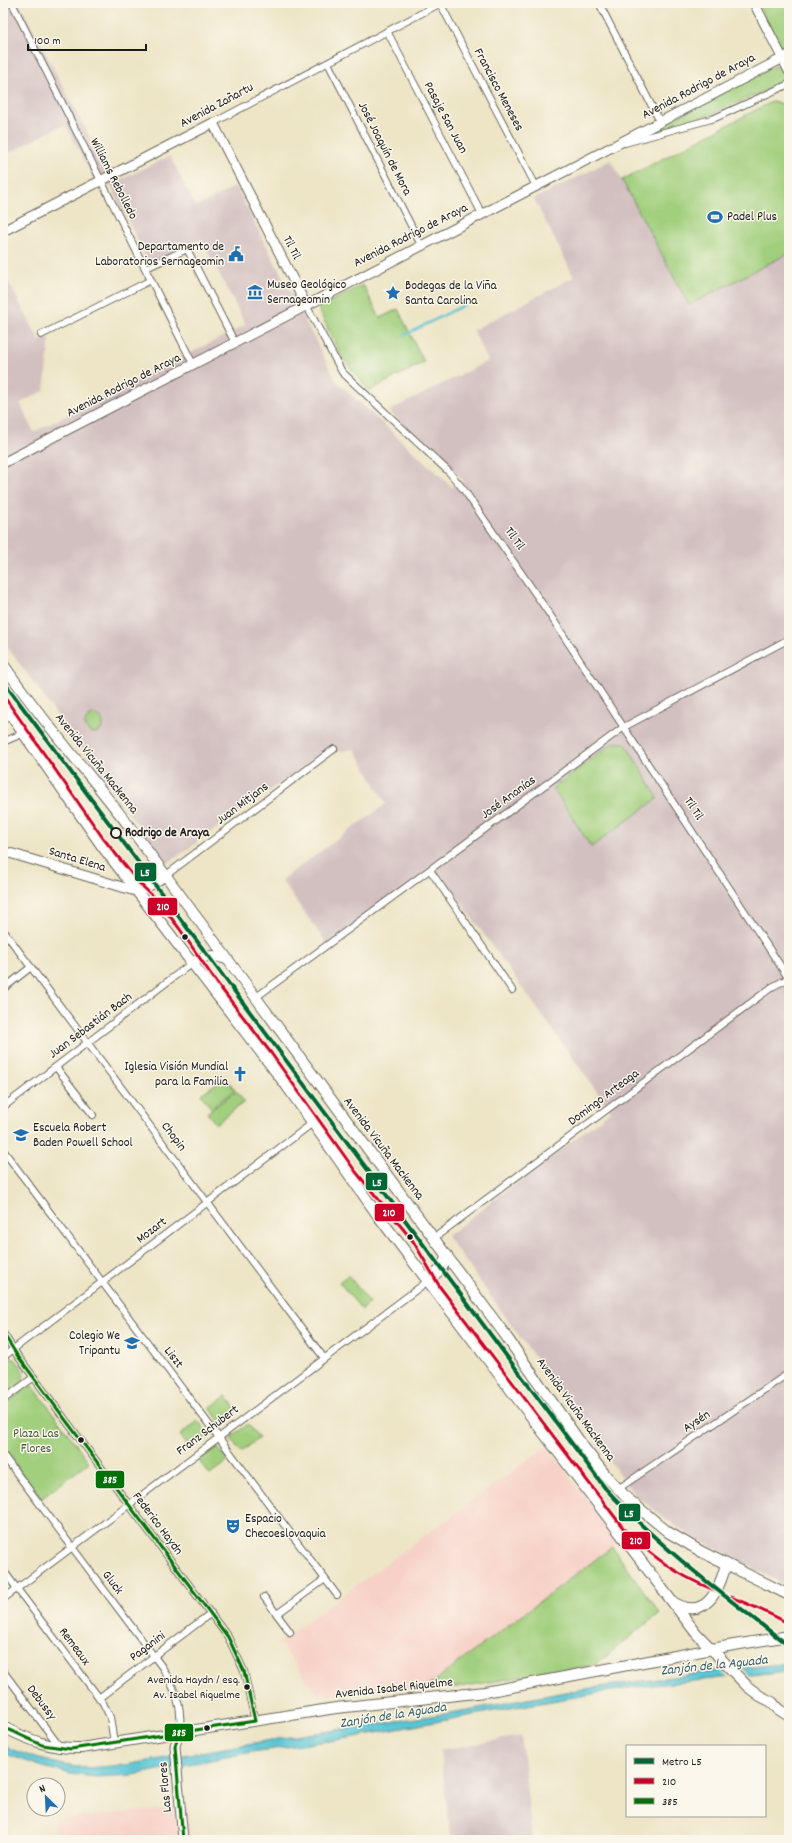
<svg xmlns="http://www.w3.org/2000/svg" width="792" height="1843" viewBox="0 0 792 1843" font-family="Dekko,sans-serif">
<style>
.built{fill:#f7d1c7}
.industrial{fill:#d2bfc0}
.green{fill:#a1cf7d;stroke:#5e764c}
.water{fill:#5ac5d4;stroke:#3b7078}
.pier{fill:#ede5c6}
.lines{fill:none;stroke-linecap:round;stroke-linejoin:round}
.stream{stroke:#5ac5d4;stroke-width:2.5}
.street-casing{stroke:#656258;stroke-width:8}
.secondary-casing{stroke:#656258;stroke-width:11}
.primary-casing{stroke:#656258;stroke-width:12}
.street{stroke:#fff;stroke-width:6}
.secondary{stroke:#fff;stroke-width:9}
.primary{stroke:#fff;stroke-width:10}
.bus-1-casing{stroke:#fbf7ec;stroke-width:6}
.bus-2-casing{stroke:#fbf7ec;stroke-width:6}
.bus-1{stroke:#cc0028;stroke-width:3}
.bus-2{stroke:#007106;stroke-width:3}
.metro-1-casing{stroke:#fbf7ec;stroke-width:7}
.metro-1{stroke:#063;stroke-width:4}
.stop-dot{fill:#fbf7ec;stroke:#1c1c1c;stroke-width:2}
.bus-dot{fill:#1c1c1c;stroke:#fbf7ec;stroke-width:1.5}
.labels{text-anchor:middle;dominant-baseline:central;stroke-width:3;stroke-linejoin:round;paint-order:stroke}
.bus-label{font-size:12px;fill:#1c1c1c;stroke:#fbf7ec;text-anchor:end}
.street-label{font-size:13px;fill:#1c1c1c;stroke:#fbf7ec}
.poi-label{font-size:13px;fill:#1c1c1c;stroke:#fbf7ec;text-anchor:start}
.stop-label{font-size:13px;font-weight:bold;fill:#1c1c1c;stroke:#fbf7ec;text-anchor:start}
.park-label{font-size:13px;fill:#4b5b3e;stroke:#fbf7ec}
.water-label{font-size:14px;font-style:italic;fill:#356066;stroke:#fbf7ec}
.line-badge{stroke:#fbf7ec;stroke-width:1.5}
.badge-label{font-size:11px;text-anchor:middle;font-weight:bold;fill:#fff}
</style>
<rect width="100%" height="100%" fill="#fbf7ec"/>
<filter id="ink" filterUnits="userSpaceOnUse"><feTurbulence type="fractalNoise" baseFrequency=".025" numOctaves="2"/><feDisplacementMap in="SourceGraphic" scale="8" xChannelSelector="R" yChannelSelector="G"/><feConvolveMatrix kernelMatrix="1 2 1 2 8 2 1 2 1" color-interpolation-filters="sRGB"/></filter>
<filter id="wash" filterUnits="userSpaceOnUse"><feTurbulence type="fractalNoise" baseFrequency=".012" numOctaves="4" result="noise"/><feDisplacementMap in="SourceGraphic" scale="16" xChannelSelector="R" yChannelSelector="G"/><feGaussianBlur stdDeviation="0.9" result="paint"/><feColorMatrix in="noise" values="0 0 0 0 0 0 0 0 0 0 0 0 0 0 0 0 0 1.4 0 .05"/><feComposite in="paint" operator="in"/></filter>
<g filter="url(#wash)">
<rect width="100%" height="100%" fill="#ede5c6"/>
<g class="built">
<path d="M547,1446L618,1542L425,1688L318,1695L279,1642Z"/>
<path d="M189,1807L191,1840H57L55,1819Z"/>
</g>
<g class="industrial">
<path d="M3,3H19L114,183L170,156L196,207L236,186L336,381L452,487L464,481L389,411L488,361L473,330L574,277L534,199L611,160L689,305L789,253V1587L681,1530L636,1496L623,1479L447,1236L611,1111L437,869L327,944L281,880L386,804L355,749L321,754L166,864L3,641V272L40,341L50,337L44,391L20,403L34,432L246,325L201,239L149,264L111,185L100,190L65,124L3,156Z"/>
<path d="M521,1736L532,1840H451L440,1750Z"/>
</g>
<g class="green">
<path d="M757,3H789V64Z"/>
<path d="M775,66L779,67L785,79L784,82L715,113L664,130L662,125Z"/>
<path d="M773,101L789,106V253L689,305L622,180Z"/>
<path d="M363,285L380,318L398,309L424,362L369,391L341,356L318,308Z"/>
<circle cx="94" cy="724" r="9"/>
<path d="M613,743H625L658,798L591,847L553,788Z"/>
<path d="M225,1077L235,1090L211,1108L201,1094Z"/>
<path d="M236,1091L244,1102L216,1124L207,1113Z"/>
<path d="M348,1275L370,1303L362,1310L339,1282Z"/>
<path d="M8,1358L15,1359C33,1381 20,1382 3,1395V1362Z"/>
<path d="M33,1386L89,1462L41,1499L3,1448V1406L27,1388Z"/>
<path d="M226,1396L237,1410L220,1422L210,1408Z"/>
<path d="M198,1421L209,1435L191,1449L180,1435Z"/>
<path d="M248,1424L259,1438L241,1452L230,1438Z"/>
<path d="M217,1447L228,1461L210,1475L199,1461Z"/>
<path d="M612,1547L660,1613L595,1665L459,1687L425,1688Z"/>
</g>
<path class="water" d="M789,1663V1671L635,1687L516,1707L349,1738L252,1752L133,1775L96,1777L70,1774L43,1767L3,1753V1746L35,1758L64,1765L86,1768L125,1765L289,1737L451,1713L571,1691L716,1671Z"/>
<path class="pier" d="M741,1666L752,1678L730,1680L718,1668Z"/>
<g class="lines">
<path class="stream" d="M405,335L464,305"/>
</g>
</g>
<g filter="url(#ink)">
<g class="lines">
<g class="street-casing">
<g id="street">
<path d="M12,3L193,364"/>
<path d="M440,3L536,186"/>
<path d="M599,3L660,122"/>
<path d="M387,31L482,214"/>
<path d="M328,63L421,245"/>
<path d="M213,123L441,3"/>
<path d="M625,143L715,118L789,84"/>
<path d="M146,268L187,249L235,343"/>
<path d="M306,305L342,372L449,472L464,490L548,612L789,979"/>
<path d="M41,335L151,280"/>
<path d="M3,742L24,733"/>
<path d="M430,870L512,990"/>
<path d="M165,876L334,749"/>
<path d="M3,930L324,1358"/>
<path d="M3,989L31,967"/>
<path d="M255,998L624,727L789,639"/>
<path d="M56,1067L93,1115"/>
<path d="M3,1107L192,963"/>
<path d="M3,1150L337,1595"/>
<path d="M434,1238L772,987L789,978"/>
<path d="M3,1333L17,1355L228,1637L244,1671L255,1721"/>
<path d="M3,1357L314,1122"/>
<path d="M3,1400L34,1377"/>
<path d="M3,1455L162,1667C175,1688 184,1709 179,1733"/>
<path d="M618,1489L789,1373"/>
<path d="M3,1570L103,1703L110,1717L114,1743"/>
<path d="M264,1597L290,1632"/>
<path d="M3,1599L428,1281"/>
<path d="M277,1614L325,1579"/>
<path d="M3,1671L60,1747"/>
<path d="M99,1698L211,1613"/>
</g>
</g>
<g class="secondary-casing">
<g id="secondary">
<path d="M754,3L789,71"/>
<path d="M3,231L213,123L306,305"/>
<path d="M3,463L789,55"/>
<path d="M3,851L132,890L146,888L165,876"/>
<path d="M179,1733L175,1746L183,1840"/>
</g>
</g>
<g class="primary-casing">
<g id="primary">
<path d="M3,664C43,723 92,776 135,834L503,1332L585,1449L607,1477L627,1498L668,1532L702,1552L789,1595"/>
<path d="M3,704L102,846L286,1085L379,1217L696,1633L748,1687L760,1696L772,1702L778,1709L789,1716"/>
<path d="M192,963C203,955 214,954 226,959"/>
<path d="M428,1281L442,1268L447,1255"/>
<path d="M673,1602C705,1622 719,1591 726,1564"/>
<path d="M3,1727C29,1740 51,1749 81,1748L336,1708L485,1692L728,1646L789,1636"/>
</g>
</g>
<use href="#street" class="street"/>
<use href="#secondary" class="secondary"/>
<use href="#primary" class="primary"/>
<g class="bus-1-casing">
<path id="bus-1" d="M3,695L103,838L139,883L159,902L179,928L217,983L271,1053L356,1172L413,1241L440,1287L624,1529C644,1549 666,1567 692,1580C724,1596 758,1606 789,1624"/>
</g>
<g class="bus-2-casing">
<g id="bus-2">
<path d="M3,1333L17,1355L228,1637L244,1671L255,1721L71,1749L42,1745L3,1727"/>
<path d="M179,1733L175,1746L183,1840"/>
</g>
</g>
<use href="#bus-1" class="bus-1"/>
<use href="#bus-2" class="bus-2"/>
<g class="metro-1-casing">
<path id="metro-1" d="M3,681L605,1488C660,1548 725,1596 789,1646"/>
</g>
<use href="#metro-1" class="metro-1"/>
</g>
</g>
<defs>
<g id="stadium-bare" transform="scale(1.2)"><path d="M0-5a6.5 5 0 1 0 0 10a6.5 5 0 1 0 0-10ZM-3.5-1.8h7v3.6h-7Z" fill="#1f6fb2" stroke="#fbf7ec" stroke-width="2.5" paint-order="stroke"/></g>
<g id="civic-bare" transform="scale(1.2)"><path d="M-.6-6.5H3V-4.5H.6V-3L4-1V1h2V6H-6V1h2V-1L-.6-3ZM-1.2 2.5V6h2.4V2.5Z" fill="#1f6fb2" stroke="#fbf7ec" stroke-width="2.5" paint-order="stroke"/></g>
<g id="museum-bare" transform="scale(1.2)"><path d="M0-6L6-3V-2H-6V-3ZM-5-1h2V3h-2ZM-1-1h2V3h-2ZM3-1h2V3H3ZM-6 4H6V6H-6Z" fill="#1f6fb2" stroke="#fbf7ec" stroke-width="2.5" paint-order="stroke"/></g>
<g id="sight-bare" transform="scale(1.2)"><path d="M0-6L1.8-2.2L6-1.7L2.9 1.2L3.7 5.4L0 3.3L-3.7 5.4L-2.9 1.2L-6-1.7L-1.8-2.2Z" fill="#1f6fb2" stroke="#fbf7ec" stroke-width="2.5" paint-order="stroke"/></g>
<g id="church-bare" transform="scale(1.2)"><path d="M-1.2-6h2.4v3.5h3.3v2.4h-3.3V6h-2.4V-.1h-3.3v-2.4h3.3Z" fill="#1f6fb2" stroke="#fbf7ec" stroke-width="2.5" paint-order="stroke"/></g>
<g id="school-bare" transform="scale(1.2)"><path d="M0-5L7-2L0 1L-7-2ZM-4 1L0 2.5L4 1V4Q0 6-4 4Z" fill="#1f6fb2" stroke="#fbf7ec" stroke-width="2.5" paint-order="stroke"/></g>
<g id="theatre-bare" transform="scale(1.2)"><path d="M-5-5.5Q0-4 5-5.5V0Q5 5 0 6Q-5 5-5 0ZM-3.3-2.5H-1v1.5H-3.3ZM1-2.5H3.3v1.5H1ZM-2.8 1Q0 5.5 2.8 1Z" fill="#1f6fb2" stroke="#fbf7ec" stroke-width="2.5" paint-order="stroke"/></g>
</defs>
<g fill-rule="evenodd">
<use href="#stadium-bare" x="715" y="217"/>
<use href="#civic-bare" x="236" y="254"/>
<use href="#museum-bare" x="255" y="292"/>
<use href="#sight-bare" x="393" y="293"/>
<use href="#church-bare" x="240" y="1074"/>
<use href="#school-bare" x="21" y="1135"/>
<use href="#school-bare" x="132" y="1343"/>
<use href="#theatre-bare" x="233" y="1526"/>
</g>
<circle class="stop-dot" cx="116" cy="833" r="5"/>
<g class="bus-dot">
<circle cx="185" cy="937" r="3.5"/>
<circle cx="410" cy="1237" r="3.5"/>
<circle cx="81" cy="1440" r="3.5"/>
<circle cx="247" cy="1687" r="3.5"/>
<circle cx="207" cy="1728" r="3.5"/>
</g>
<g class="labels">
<g class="bus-label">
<text x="240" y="1680">Avenida Haydn / esq.<tspan x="240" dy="15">Av. Isabel Riquelme</tspan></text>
</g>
<g class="street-label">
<text transform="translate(699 87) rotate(-28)">Avenida Rodrigo de Araya</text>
<text transform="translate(498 90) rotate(62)">Francisco Meneses</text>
<text transform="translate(217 106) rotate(-28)">Avenida Zañartu</text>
<text transform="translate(445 118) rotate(62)">Pasaje San Juan</text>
<text transform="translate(384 149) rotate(63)">José Joaquín de Mora</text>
<text transform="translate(113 179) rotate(63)">Williams Rebolledo</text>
<text transform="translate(411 236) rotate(-27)">Avenida Rodrigo de Araya</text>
<text transform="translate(291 248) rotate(63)">Til Til</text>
<text transform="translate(124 386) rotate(-27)">Avenida Rodrigo de Araya</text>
<text transform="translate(514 539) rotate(55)">Til Til</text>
<text transform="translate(96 764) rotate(51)">Avenida Vicuña Mackenna</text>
<text transform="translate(509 798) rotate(-36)">José Ananías</text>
<text transform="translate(243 804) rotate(-37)">Juan Mitjans</text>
<text transform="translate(693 809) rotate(57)">Til Til</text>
<text transform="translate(77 860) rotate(17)">Santa Elena</text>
<text transform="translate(91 1026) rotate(-37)">Juan Sebastián Bach</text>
<text transform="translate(604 1098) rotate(-37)">Domingo Arteaga</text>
<text transform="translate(173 1137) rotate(53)">Chopin</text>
<text transform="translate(383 1149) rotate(53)">Avenida Vicuña Mackenna</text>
<text transform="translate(152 1231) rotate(-37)">Mozart</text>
<text transform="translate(173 1358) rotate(53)">Liszt</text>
<text transform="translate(575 1410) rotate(54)">Avenida Vicuña Mackenna</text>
<text transform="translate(697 1422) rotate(-34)">Aysén</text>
<text transform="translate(208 1431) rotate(-37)">Franz Schubert</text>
<text transform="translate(157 1524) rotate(53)">Federico Haydn</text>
<text transform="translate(112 1583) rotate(53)">Gluck</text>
<text transform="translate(74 1647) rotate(53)">Remeaux</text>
<text transform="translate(148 1647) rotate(-37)">Paganini</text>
<text transform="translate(394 1689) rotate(-6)">Avenida Isabel Riquelme</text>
<text transform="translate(41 1703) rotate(53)">Debussy</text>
<text transform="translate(166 1787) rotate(-95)">Las Flores</text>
</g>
<g class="poi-label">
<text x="727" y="217">Padel Plus</text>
<text x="224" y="247" text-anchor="end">Departamento de<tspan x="224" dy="15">Laboratorios Sernageomin</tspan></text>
<text x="267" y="285">Museo Geológico<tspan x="267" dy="15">Sernageomin</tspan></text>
<text x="405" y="286">Bodegas de la Viña<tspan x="405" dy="15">Santa Carolina</tspan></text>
<text x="228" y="1067" text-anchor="end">Iglesia Visión Mundial<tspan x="228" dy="15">para la Familia</tspan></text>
<text x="33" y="1128">Escuela Robert<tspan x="33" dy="15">Baden Powell School</tspan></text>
<text x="120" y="1336" text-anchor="end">Colegio We<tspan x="120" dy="15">Tripantu</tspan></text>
<text x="245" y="1519">Espacio<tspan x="245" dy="15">Checoeslovaquia</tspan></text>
</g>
<g class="stop-label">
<text x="125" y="833">Rodrigo de Araya</text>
</g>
<g class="park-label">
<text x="36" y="1434">Plaza Las<tspan x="36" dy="15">Flores</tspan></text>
</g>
<g class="water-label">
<text transform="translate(714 1666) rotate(-6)">Zanjón de la Aguada</text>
<text transform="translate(393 1716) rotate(-9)">Zanjón de la Aguada</text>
</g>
</g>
<g class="line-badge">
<rect x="134" y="862" width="23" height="20" rx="4" fill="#063"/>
<rect x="147" y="897" width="31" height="19" rx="4" fill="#cc0028"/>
<rect x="365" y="1172" width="23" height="19" rx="4" fill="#063"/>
<rect x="374" y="1203" width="31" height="19" rx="4" fill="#cc0028"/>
<rect x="95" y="1470" width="30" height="19" rx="4" fill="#007106"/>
<rect x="618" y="1503" width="23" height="19" rx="4" fill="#063"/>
<rect x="621" y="1531" width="30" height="19" rx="4" fill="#cc0028"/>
<rect x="164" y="1723" width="30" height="19" rx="4" fill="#007106"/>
</g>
<g class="badge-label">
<text x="145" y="876">L5</text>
<text x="163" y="910">210</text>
<text x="377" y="1186">L5</text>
<text x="389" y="1216">210</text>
<text x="110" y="1483">385</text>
<text x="629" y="1517">L5</text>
<text x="636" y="1544">210</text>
<text x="179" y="1736">385</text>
</g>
<rect width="792" height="1843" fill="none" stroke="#fbf7ec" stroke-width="16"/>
<rect x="626" y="1745" width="140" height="72" fill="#fbf7ec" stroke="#a29f99"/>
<rect x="634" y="1758" width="20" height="6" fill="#006633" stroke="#a29f99"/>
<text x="662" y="1765" font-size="12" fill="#1c1c1c">Metro L5</text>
<rect x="634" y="1778" width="20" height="6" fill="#cc0028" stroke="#a29f99"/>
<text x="662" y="1785" font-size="12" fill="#1c1c1c">210</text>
<rect x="634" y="1798" width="20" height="6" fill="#007106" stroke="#a29f99"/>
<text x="662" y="1805" font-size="12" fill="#1c1c1c">385</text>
<g transform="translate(46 1797) rotate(336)"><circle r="19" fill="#fbf7ec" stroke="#a29f99"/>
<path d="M0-3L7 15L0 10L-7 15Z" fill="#1f6fb2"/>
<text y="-6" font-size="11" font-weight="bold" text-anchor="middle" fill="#1c1c1c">N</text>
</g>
<path d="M28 44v6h118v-6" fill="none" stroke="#1c1c1c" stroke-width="2"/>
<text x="34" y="44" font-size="12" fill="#1c1c1c" stroke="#fbf7ec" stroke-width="3" paint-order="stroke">100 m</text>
</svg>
